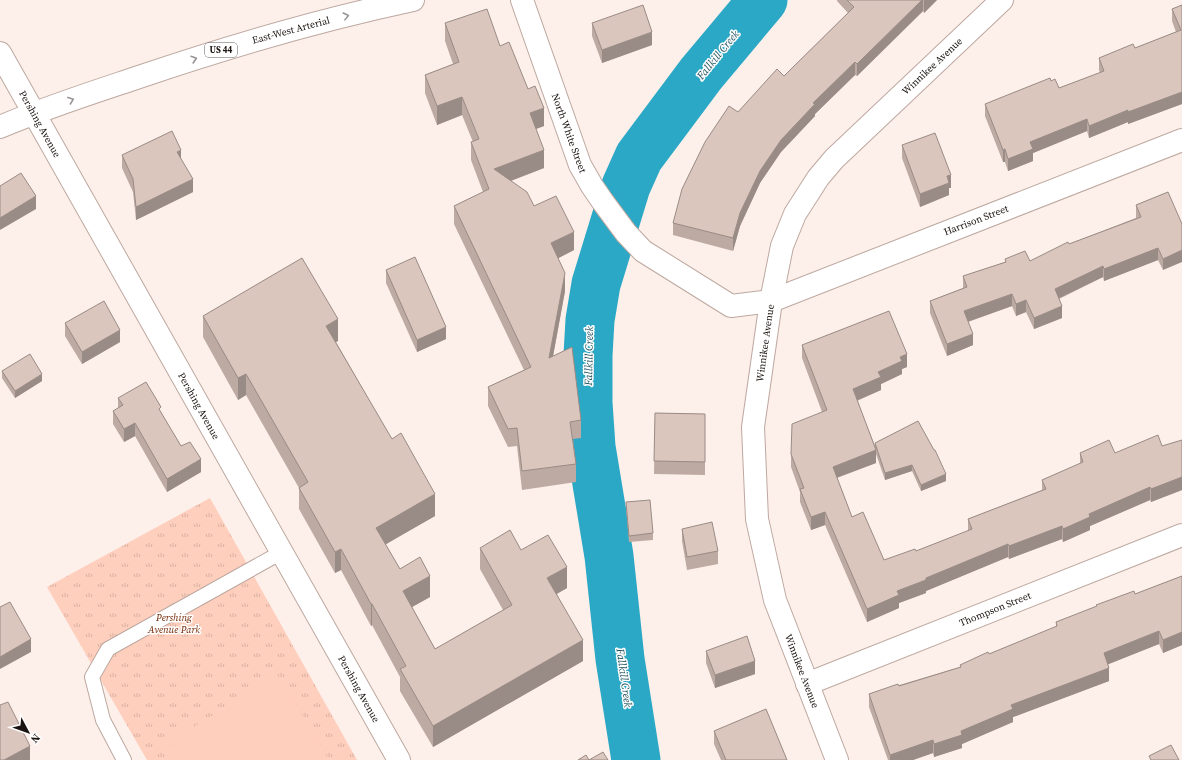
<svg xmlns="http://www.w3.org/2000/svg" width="1182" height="760" viewBox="0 0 1182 760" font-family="'Source Serif 4',serif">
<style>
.park{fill:url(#park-tufts)}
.pitch{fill:#ffcfbd}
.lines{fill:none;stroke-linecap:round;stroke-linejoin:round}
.river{stroke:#2aa8c5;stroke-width:49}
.lane-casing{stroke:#bda8a0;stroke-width:16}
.street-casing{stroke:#bda8a0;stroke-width:24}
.highway-casing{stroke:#bda8a0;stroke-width:24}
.lane{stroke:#fff;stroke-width:14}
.street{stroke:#fff;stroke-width:22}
.highway{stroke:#fff;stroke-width:22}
.wall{fill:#bcaaa3}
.shaded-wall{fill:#998b85}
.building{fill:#dbc6be;stroke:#998b85}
.oneway{stroke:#989594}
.labels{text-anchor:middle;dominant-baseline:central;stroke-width:3;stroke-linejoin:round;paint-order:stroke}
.shield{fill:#fff;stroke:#5f5a58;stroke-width:1}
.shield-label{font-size:9px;font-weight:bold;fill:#1b1411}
.street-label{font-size:10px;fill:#1b1411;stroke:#fff}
.park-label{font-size:10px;font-style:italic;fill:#732905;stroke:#fff}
.water-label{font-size:11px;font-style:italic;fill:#245562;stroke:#fff}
</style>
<defs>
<pattern id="park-tufts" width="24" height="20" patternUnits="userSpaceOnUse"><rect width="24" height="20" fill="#ffcfbd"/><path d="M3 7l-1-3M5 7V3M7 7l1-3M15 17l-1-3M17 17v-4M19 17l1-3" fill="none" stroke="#dab1a1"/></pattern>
</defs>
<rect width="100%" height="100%" fill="#fdefea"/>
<path class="park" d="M210,498L357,760H147L47,587Z"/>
<path class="pitch" d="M279,676L329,760H178L168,742Z"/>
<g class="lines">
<path class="river" d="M636,760L620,659L609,556L591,447L588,403V355L590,320L596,284L626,186L639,157L701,74L763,0"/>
<g class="lane-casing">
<path id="lane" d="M124,760L103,720L92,677L108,649L282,552"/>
</g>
<g class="street-casing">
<g id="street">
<path d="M522,0L580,165L592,186L603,202L626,233L643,251L731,306L771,301L1182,140"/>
<path d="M0,53L399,760"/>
<path d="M807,684L1182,535"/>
<path d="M837,760L775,600L757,519L753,427L771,301L782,246L795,214L818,178L834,159L1002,0"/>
</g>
</g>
<g class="highway-casing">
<path id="highway" d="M0,127C44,108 91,93 136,78C227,47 319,20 413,0"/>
</g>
<use href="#lane" class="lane"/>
<use href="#street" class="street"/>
<use href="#highway" class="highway"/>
</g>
<g class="wall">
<path d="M837,0H937L924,13L923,11L857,76L855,75L815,114V116L781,152L760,183L740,226L733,251L673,235V223L738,112L784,76L848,13L837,1Z"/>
<path d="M1182,5V104L1128,124V122L1089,138L1087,131L1033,153V161L1008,171L1005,162H1003L985,116V104L1051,81L1059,88L1100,73L1099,70V58L1135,48L1176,32L1172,21V9Z"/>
<path d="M445,23L500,46L528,89L544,126L536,129L544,168L511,181L574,250L558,258L565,291L553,357L581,420V438L573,439L576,464V482L522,490L517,446L508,447L488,406V387L524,370L454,224V206L483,192L471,160V142H473L462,115L437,125L425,93V75L453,64L445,41Z"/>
<path d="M592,23L652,45L602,63L592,36Z"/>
<path d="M902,145L951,188H949V195L920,207L902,158Z"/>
<path d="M122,155L181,159L193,192L136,220L133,192L122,168Z"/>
<path d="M1168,192L1163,270L1158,260L1104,281L1103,277L1059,299L1062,318L1034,329L1026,312L1016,316L1012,306L968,322L973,345L947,356L930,313V301L963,288V276L1005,262V259L1030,261L1069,244L1136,218V205Z"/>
<path d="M386,270L446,339L417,352L386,283Z"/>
<path d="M203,316L338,341L336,342L435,516L385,544L400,569L430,597L412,607L435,649L503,610L480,569V548L521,550L567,588L557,594L583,661L433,747L400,691V677L372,625L371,626L341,570L335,573L299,509V488L246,395L238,400L203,337Z"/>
<path d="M65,323L120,342L82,364L65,336Z"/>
<path d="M802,345L907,367L902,369V374L881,384V390L857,401L875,446V443L946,481L921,491L912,471L885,480L876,454V463L837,478L852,517L884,560L916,551L968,531V519L1042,490V480L1080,464V453H1115L1162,446L1182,440V490L1151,502L1150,500L1090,526V530L1063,542L1062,539L1009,559L1008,557L926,591V593L899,603V608L867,622L825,525L811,530L800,502V492L791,467V454L822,412L802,358Z"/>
<path d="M2,371L42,381L15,398L2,378Z"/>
<path d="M118,398L161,413L181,446L201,472L167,492L135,436L124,442L113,424V411L118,408Z"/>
<path d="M655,413L705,414V475L654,474Z"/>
<path d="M626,502L653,533V540L629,542L626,509Z"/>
<path d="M682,529L718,551V564L687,570L682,541Z"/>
<path d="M1182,576V645L1163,653L1159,644L1108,664L1109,681L1013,717V722L962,744V748L934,757L933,753L913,760H888L869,707V694L960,667V665L989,654L1056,627V622L1135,594Z"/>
<path d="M706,651L755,674L715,688L706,663Z"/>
<path d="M714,731L787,760H721L714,744Z"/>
</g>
<g class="shaded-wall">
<path d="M922,0H923V11L857,76V64Z"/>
<path d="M924,0H937L924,13Z"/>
<path d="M652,32V45L602,63V50Z"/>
<path d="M855,62V75L815,114V116L781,152L760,183L740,226L733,251V238L740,213L760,171L781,140L813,103Z"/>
<path d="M1182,92V104L1128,124V112Z"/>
<path d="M462,97V115L437,125V106Z"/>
<path d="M544,108V126L530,131V113Z"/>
<path d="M1128,110V122L1089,138V126Z"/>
<path d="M1087,119V131L1033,153V161L1008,171V159L1030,142Z"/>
<path d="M1005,149V162H1003V150Z"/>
<path d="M181,150V162L177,152Z"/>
<path d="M544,150V168L494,187V169Z"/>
<path d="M951,175V188H949V195L920,207V194L947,176Z"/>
<path d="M193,179V192L136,220V207Z"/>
<path d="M36,196V209L0,230V218Z"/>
<path d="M574,232V250L551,262V243Z"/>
<path d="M1158,248V260L1104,281V269Z"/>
<path d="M1182,250V262L1163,270V259Z"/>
<path d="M1103,266V277L1055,300V289Z"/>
<path d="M565,273V291L549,377V358Z"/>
<path d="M1012,294V306L964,323V311Z"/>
<path d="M1026,300V312L1016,316V304Z"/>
<path d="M1062,306V318L1034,329V318Z"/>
<path d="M338,319V341L326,347V326Z"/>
<path d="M446,327V339L417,352V340Z"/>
<path d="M120,330V342L82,364V352Z"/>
<path d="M973,334V345L947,356V344Z"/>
<path d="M907,354V367L902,369V374L881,384V390L853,402V389L900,357Z"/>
<path d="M42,374V381L15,398V391Z"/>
<path d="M246,374V395L238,400V378Z"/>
<path d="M135,423V436L124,442V429Z"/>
<path d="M876,450V463L833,479V467Z"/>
<path d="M201,459V472L167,492V479Z"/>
<path d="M912,465V471L885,480V473Z"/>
<path d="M946,474V481L921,491V485Z"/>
<path d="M1182,477V490L1151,502V489Z"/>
<path d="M1150,487V500L1090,526V530L1063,542V529L1089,514Z"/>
<path d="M435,494V516L376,550V528Z"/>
<path d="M825,512V525L811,530V517Z"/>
<path d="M1062,526V539L1009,559V546Z"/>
<path d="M1008,544V557L926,591V593L899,603V608L867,622V609L897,591L926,578Z"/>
<path d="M341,549V570L335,573V552Z"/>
<path d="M567,567V588L547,599V578Z"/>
<path d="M430,576V597L403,612V591Z"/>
<path d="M371,604H372V625L371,626Z"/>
<path d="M1159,631V644L1104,666V653Z"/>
<path d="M1182,632V645L1163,653V640Z"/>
<path d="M31,639V652L0,669V657Z"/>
<path d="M583,640V661L433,747V726Z"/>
<path d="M755,661V674L715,688V675Z"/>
<path d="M1109,668V681L1013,717V722L962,744V748L934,757V744L1011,705Z"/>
<path d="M933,740V753L913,760H890V755Z"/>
<path d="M30,746V760H4Z"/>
</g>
<g class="building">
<path d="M847,0H922L857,64L855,62L813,103L815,104L781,140L760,171L740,213L733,238L673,223L682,189L705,142L729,106L738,112L777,69L784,76L854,7Z"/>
<path d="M643,5L652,32L602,50L592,23Z"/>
<path d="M1182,5V92L1128,112V110L1089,126L1087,119L1030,142L1033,149L1008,159L1005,149L1003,150L985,104L1050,78L1051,81L1055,79L1059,88L1104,71L1099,58L1133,44L1135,48L1181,30L1172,9Z"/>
<path d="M487,9L500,46L509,42L528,89L535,86L544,108L530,113L544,150L494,169L527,192L534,206L556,196L574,232L551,243L565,273L549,358L572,347L581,420L570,422L576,464L522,471L517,428L508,429L488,387L531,367L454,206L489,189L471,142L479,139L462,97L437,106L425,75L459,62L445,23Z"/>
<path d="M172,131L181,150L177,152L193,179L136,207L133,179L122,155Z"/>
<path d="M935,133L951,175L947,176L949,183L920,194L902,145Z"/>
<path d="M21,173L36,196L0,218V186Z"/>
<path d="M1168,192L1182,224V250L1163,259L1158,248L1104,269L1103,266L1055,289L1062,306L1034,318L1026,300L1016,304L1012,294L964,311L973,334L947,344L930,301L967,287L963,276L1006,262L1005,259L1025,251L1030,261L1068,242L1069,244L1141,217L1136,205Z"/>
<path d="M415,257L446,327L417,340L386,270Z"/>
<path d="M302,258L338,319L326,326L392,439L401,433L435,494L376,528L400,569L420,557L430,576L403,591L435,649L512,605L480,548L510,530L521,550L548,535L567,567L547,578L583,640L433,726L400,669L406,666L372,604H371L341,549L335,552L299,488L308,482L246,374L238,378L203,316Z"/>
<path d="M104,301L120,330L82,352L65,323Z"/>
<path d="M889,311L907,354L900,357L902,361L878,372L881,377L853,389L876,450L833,467L852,517L863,512L884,560L915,549L916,551L972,529L968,519L1046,489L1042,480L1083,462L1080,453L1109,440L1115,453L1158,435L1162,446L1182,440V477L1151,489L1150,487L1089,514L1090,517L1063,529L1062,526L1009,546L1008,544L926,578V580L897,591L899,595L867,609L825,512L811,517L800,489L804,488L791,454L792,424L827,410L802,345Z"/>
<path d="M30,354L42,374L15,391L2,371Z"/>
<path d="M146,382L161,407L159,409L181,446L190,442L201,459L167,479L135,423L124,429L113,411L123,405L118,398Z"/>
<path d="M655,413L705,414V462L654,461Z"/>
<path d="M918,421L934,450H935L946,474L921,485L912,465L885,473L875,443Z"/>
<path d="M650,500L653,533L629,536L626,502Z"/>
<path d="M712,522L718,551L687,557L682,529Z"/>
<path d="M1182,576V632L1163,640L1159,631L1104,653L1109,668L1011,705L1013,709L961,731L962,735L934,744L933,740L890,755L869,694L898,684L899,686L961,667L960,665L988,652L989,654L1057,626L1056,622L1097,606L1096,605L1134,591L1135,594Z"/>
<path d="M10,602L31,639L0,657V607Z"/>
<path d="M747,636L755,661L715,675L706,651Z"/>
<path d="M8,702L30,746L4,760H0V705Z"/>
<path d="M766,709L787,760H726L714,731Z"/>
<path d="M1171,745L1179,760H1151L1149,756Z"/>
<path d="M603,752L608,760H589Z"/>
<path d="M586,755L589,760H578Z"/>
</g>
<defs><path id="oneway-chevron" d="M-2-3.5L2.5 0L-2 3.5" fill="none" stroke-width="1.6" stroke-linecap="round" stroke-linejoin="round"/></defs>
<g class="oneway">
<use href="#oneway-chevron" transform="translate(346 16) rotate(-14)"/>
<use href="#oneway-chevron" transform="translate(194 59) rotate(-17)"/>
<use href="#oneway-chevron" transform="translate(71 100) rotate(-20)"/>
</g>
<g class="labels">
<rect class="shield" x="205" y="43" width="32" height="14" rx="3"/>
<g class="shield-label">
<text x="221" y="50">US 44</text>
</g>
<g class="street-label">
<text transform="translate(291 30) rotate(-15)">East-West Arterial</text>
<text transform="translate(932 66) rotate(-43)">Winnikee Avenue</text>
<text transform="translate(40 124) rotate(61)">Pershing Avenue</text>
<text transform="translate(569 133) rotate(70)">North White Street</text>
<text transform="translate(976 220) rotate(-21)">Harrison Street</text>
<text transform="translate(765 343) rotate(-82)">Winnikee Avenue</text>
<text transform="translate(199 406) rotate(61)">Pershing Avenue</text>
<text transform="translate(995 609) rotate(-22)">Thompson Street</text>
<text transform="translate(802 671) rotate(69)">Winnikee Avenue</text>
<text transform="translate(359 689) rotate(61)">Pershing Avenue</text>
</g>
<g class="park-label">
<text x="174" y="617">Pershing<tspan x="174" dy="12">Avenue Park</tspan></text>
</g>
<g class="water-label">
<text transform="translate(718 55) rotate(-51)">Fallkill Creek</text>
<text transform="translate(589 356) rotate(-89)">Fallkill Creek</text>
<text transform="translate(624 678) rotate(82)">Fallkill Creek</text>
</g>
</g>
<g transform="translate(28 732) rotate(131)" stroke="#ffffff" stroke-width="3" paint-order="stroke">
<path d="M0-3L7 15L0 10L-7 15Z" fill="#1b1411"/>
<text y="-6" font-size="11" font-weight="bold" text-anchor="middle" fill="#1b1411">N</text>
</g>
</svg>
